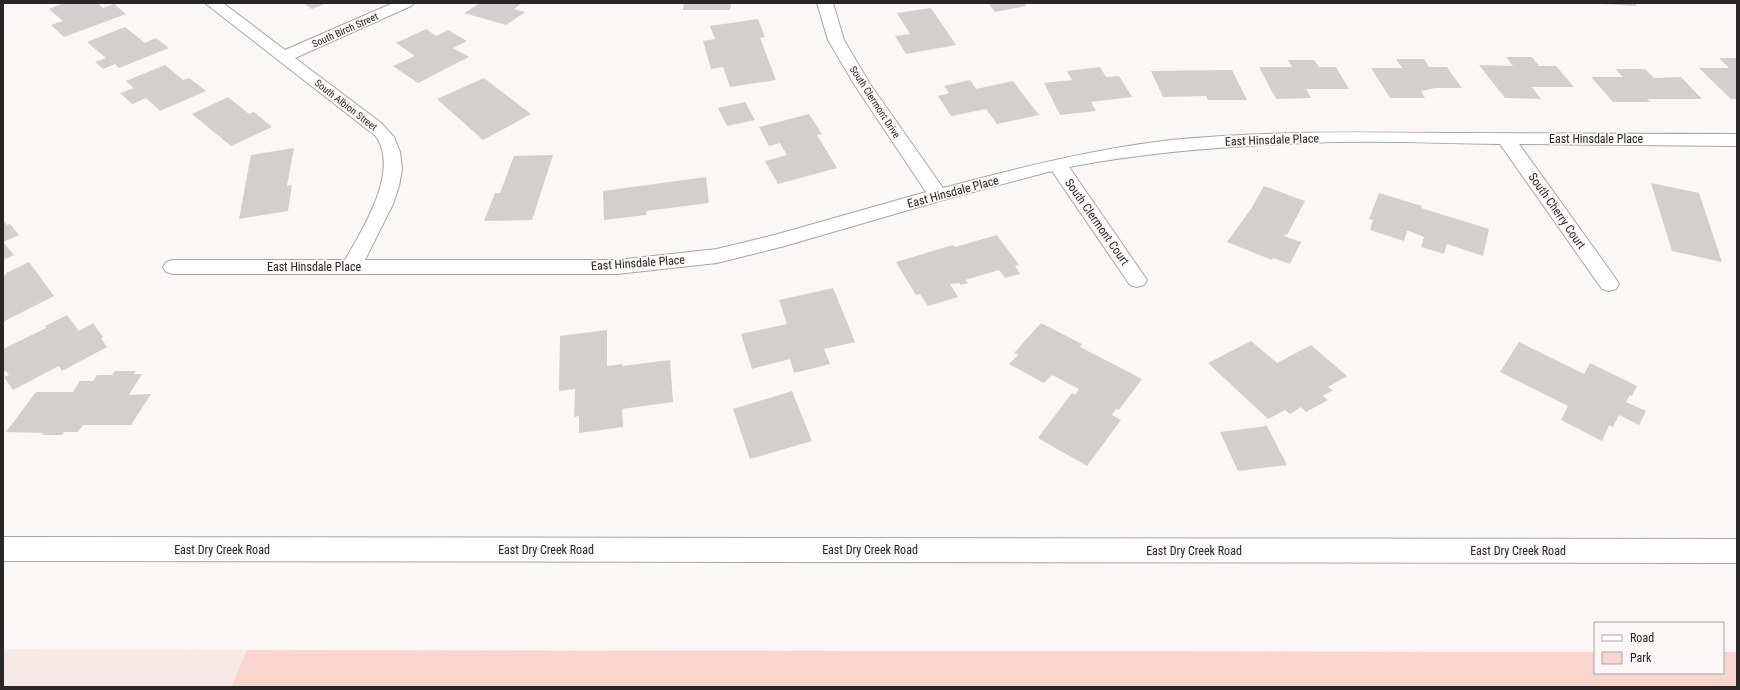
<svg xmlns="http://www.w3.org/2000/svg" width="1740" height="690" viewBox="0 0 1740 690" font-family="'Roboto Condensed',sans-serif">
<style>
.built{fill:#f6e9e6}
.green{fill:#f9d5cd}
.building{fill:#d3cfce}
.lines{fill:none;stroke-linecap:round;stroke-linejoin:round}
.minor-casing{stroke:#a8a5a4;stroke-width:2}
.secondary-casing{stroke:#a8a5a4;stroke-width:2}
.minor{fill:#fff;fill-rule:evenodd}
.secondary{fill:#fff;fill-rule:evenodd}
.labels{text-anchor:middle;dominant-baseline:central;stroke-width:3.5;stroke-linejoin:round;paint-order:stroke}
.far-street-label{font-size:10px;fill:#282626;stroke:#fbf7f6}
.street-label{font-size:12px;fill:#282626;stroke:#fbf7f6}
</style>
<rect width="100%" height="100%" fill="#fbf7f6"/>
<path class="built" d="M3,649L247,650L231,687H3Z"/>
<path class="green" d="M247,650L1595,652V673H1723V652H1737V687H231Z"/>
<g class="building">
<path d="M64,3H97L103,8L114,4L126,14L64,37L51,25L63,21L49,9Z"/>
<path d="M303,3H327L312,9Z"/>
<path d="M480,3H522L514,9L525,12L506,25L464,13Z"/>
<path d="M684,3H731L730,10H683Z"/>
<path d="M988,3H1023L1026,6L995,12Z"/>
<path d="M1601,3H1635L1637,6L1601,4Z"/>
<path d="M931,8L956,45L906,54L895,36L910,34L897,13Z"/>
<path d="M758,19L765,37L760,38L776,80L730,87L723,67L711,69L703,41L715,39L710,26Z"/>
<path d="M125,27L145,43L156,38L169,48L119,68L115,64L103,69L95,62L106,58L87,42Z"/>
<path d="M426,29L436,36L448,30L467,41L453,48L469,57L418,83L393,66L415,56L396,43Z"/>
<path d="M1506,57H1532L1539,66H1556L1574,87H1532L1541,99L1505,98L1479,65L1513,66Z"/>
<path d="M1719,58H1737V99H1731L1699,68H1729Z"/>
<path d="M1396,59H1424L1429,67H1447L1462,88H1435L1421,91L1425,98H1390L1371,68H1402Z"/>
<path d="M1288,60H1314L1319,67H1336L1349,89H1306L1311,98L1276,99L1259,67H1292Z"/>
<path d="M165,65L183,80L189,78L206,91L160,111L146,98L132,104L120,93L134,88L126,81Z"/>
<path d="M1100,67L1106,77L1119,76L1132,97L1091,102L1096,111L1060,115L1044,83L1072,80L1067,71Z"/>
<path d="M1615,69H1645L1654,78L1681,77L1702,99H1647L1650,102H1613L1591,77H1623Z"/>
<path d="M1232,70L1247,100H1208L1206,96L1163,97L1151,71Z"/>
<path d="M484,78L531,114L483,140L437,99Z"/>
<path d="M970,80L976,89L1013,81L1039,115L997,124L986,109L951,116L938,96L949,93L944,86Z"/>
<path d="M228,97L249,114L254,112L272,127L231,146L192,114Z"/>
<path d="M745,102L755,120L727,126L718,108Z"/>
<path d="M809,114L822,134L817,135L837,168L778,184L765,161L787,155L780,143L769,146L759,127Z"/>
<path d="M294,148L287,186L292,185L288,211L239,219L251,155Z"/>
<path d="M553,155L532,220L484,221L495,193H500L514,156Z"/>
<path d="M706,177L709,203L646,211V215L604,220L603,191Z"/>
<path d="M1651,183L1699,193L1722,262L1672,251Z"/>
<path d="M1264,186L1305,201L1287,235L1285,234L1284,236L1301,242L1290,264L1273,258L1272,260L1227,242L1251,209Z"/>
<path d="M1379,193L1422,206L1421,208L1489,229L1483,256L1447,244L1444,254L1421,247L1424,237L1409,231H1407L1404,241L1370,230L1373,220L1369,219Z"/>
<path d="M3,219L7,225L10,224L19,235L3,242L14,255L3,260Z"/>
<path d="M997,235L1019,265L1015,266L1020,274L1005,278L999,270L965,280L968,283L961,285L959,283L950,284L958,297L928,306L920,294L916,295L896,262L953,245L955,247Z"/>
<path d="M29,262L54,296L3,322V276L7,274L6,273Z"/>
<path d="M833,288L855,342L824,349L830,364L794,373L790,359L752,369L741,334L787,324L779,300Z"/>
<path d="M67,315L79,331L93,323L103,337L101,338L107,347L62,371L59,366L13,390L4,377L9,375L6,371L3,372V349L46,328L45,326Z"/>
<path d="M1041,323L1082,344L1080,347L1142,379L1119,410L1116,409L1112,415L1121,420L1087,466L1038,438L1072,393L1075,395L1079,389L1052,375L1044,383L1009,364L1018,355L1014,353Z"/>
<path d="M607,330V366L623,364L622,366L670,360L673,402L622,409L623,427L579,433V416L574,417L575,389L559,391L560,336Z"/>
<path d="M1251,341L1277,363L1311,345L1347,376L1328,387L1333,390L1323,396L1328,400L1306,412L1301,407L1290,414L1285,410L1268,419L1208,363Z"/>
<path d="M1519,342L1584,374L1590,363L1637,386L1632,396L1630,395L1626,402L1646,411L1639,425L1619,415L1613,427L1609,425L1602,441L1561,420L1568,406L1500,372Z"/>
<path d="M115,371H136L134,374H142L129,395L151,394L131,425H83L78,432H64L62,435H42L44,433L6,432L36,392H73L80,381H93L97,375H112Z"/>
<path d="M792,391L812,441L750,459L733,409Z"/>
<path d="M1267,426L1287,465L1238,471L1220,432Z"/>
</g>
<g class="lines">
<g class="minor-casing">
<path id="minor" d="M205,3H223L285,50L393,3H414L411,6L295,58L380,122L394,137L400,152L402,169L399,186L393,204L365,260H617L717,249L778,234L926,192L854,84L828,40L817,3H833L844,40L870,84L943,188C1018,168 1093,149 1171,140C1263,131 1355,132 1448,133C1544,133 1641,134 1737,134V146L1519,144L1616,279L1619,284L1616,289L1609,291L1602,289L1500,144C1436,143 1371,140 1307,143C1227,146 1147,152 1069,167L1147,280L1144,285L1137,287L1130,285L1052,171L943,200L781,247L717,263L617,274H173L166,272L163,267L166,262L173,260H345C362,230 399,173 377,138C375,135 371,132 368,130Z"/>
</g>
<g class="secondary-casing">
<path id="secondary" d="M3,537L1737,539V563L3,561Z"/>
</g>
<use href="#minor" class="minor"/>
<use href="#secondary" class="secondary"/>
</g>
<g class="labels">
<g class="far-street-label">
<text transform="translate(345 30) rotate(-24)">South Birch Street</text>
<text transform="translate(875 102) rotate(57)">South Clermont Drive</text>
<text transform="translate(346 105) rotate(38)">South Albion Street</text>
</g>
<g class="street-label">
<text x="1596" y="139">East Hinsdale Place</text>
<text transform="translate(1272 140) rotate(-2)">East Hinsdale Place</text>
<text transform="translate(953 192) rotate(-15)">East Hinsdale Place</text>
<text transform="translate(1557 211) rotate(55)">South Cherry Court</text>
<text transform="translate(1097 222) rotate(55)">South Clermont Court</text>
<text transform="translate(638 263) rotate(-4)">East Hinsdale Place</text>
<text x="314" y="267">East Hinsdale Place</text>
<text x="222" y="550">East Dry Creek Road</text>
<text x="546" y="550">East Dry Creek Road</text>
<text x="870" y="550">East Dry Creek Road</text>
<text x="1194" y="551">East Dry Creek Road</text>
<text x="1518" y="551">East Dry Creek Road</text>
</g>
</g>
<rect width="1740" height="690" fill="none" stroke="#282626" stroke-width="8"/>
<rect x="1594" y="622" width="130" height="52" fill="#fbf7f6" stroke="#a7a3a3"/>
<rect x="1602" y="635" width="20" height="6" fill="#ffffff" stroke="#a7a3a3"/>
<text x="1630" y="642" font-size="12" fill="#282626">Road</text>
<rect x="1602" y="652" width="20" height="12" fill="#f9d5cd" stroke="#a7a3a3"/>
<text x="1630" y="662" font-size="12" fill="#282626">Park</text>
</svg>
